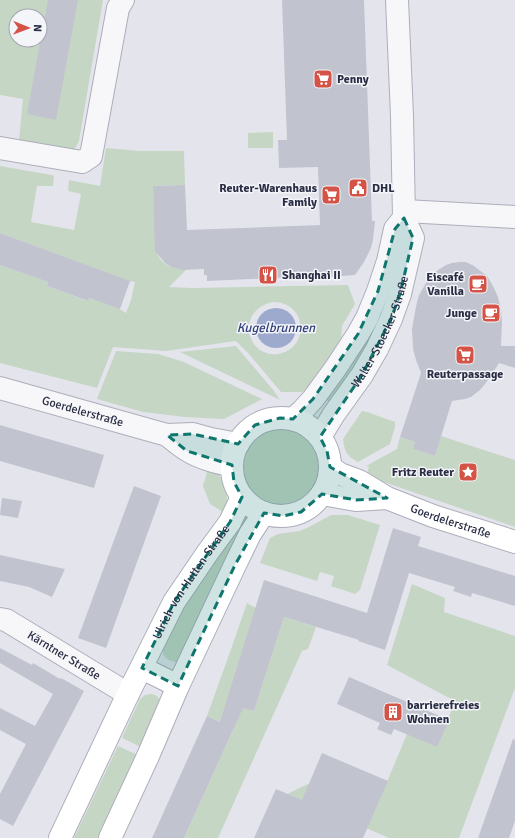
<svg xmlns="http://www.w3.org/2000/svg" width="515" height="838" viewBox="0 0 515 838" font-family="Signika,sans-serif">
<style>
.green{fill:#c5d6c5;fill-rule:evenodd}
.water{fill:#9eaacd}
.building{fill:#c1c3cf}
.lines{fill:none;stroke-linecap:round;stroke-linejoin:round}
.street-casing{stroke:#acaeba;stroke-width:24}
.secondary-casing{stroke:#acaeba;stroke-width:24}
.street{stroke:#f7f7fa;stroke-width:22}
.secondary{stroke:#fff;stroke-width:22}
.marked{fill:#0f766e;fill-opacity:0.2;stroke:#0f766e;stroke-width:3;stroke-dasharray:8 5;stroke-linejoin:round}
.labels{text-anchor:middle;dominant-baseline:central;stroke-width:3;stroke-linejoin:round;paint-order:stroke}
.poi-label{font-size:12px;font-weight:bold;fill:#2a2e45;stroke:#f4f5f9;text-anchor:start}
.street-label{font-size:12px;fill:#2a2e45;stroke:#f4f5f9}
.water-label{font-size:13px;font-style:italic;fill:#33427b;stroke:#f4f5f9}
</style>
<rect width="100%" height="100%" fill="#e4e5ec"/>
<g class="green">
<path d="M0,0H103L79,141L74,150L19,140L23,99L0,95ZM16,16H40V40H16Z"/>
<path d="M273,132V148H248V133Z"/>
<path d="M106,148L140,151H184L185,185L153,186L156,250C160,265 174,271 188,268L169,287L192,288L348,285L355,304L342,326L341,341L304,392H281L248,353L236,341L166,351L113,347L97,388L0,363V265L48,282L47,286L87,301L89,298L118,308L126,313L131,300L135,282L129,281L0,233V166L52,175L54,177L53,186H37L31,222L74,230L81,194L68,191L69,180L100,186ZM273,302C308,302 310,349 278,354C246,358 235,310 273,302Z"/>
<path d="M399,251L381,325L332,405L323,397Z"/>
<path d="M236,346L274,391L280,400L180,352Z"/>
<path d="M116,351L158,354L184,362L262,399L224,419L185,417L143,412L97,399Z"/>
<path d="M362,411L367,412L395,422V427L390,444L358,462C346,455 345,453 343,439Z"/>
<circle cx="280" cy="466" r="42"/>
<path d="M441,436L515,460V527L366,476L369,467L366,466L397,449L400,437L415,442L413,449L435,456Z"/>
<path d="M209,465C224,477 230,495 226,514L210,504L203,486Z"/>
<path d="M244,514C248,513 249,515 252,517L178,663C172,661 162,659 163,651C163,644 172,629 175,623C196,585 220,550 244,514Z"/>
<path d="M331,515H348L380,525L360,590L355,594L331,586L334,576L320,572L317,581L260,563L270,538L278,534L300,531L309,527Z"/>
<path d="M412,584L445,598L444,612L515,636V688L459,838H389L287,794L308,784L374,813L407,734L437,747L455,701L387,665Z"/>
<path d="M247,603L256,608L227,702L254,711L284,617L316,627L308,649L302,651L218,838H184L234,728L207,716L230,652Z"/>
<path d="M152,694C155,695 159,696 159,700C162,709 148,739 145,749L122,738L140,699L145,695Z"/>
<path d="M118,746L140,756L103,838H74Z"/>
</g>
<circle class="water" cx="276" cy="328" r="20"/>
<g class="building">
<path d="M48,0H78L56,120L27,114Z"/>
<path d="M282,0H364L372,221H375L373,240L371,248L364,262L355,275L331,277V276L296,277L207,281V275H204V269L182,270L171,267L165,263L155,251L153,186L185,185L187,230L320,225L318,167L279,168L278,140H287Z"/>
<path d="M0,233L130,281L120,309L89,298L88,301L47,286L48,282L0,265Z"/>
<path d="M460,262H466L474,266L487,276L493,286L498,297L501,310L502,321L501,346H515V368L499,363L489,379L480,390L471,397L465,399L452,401L435,456L413,449L415,442L400,437L421,373L416,360L413,349L412,329L414,317L417,302L419,295L429,278L438,270L446,265L452,263Z"/>
<path d="M0,425L104,455L94,488L0,461Z"/>
<path d="M134,486L161,496L106,648L78,638Z"/>
<path d="M2,498L22,501L18,518L0,515Z"/>
<path d="M393,528L421,537L418,546L515,576V606L472,593L471,597L453,591L455,587L409,573L385,650L358,641L359,640L284,617L254,711L243,708L184,838H152L207,716L220,722L264,580L367,613Z"/>
<path d="M0,555L65,569L52,597L29,587L0,581Z"/>
<path d="M0,648L32,665L33,663L60,679L61,678L84,691L13,826L0,819V794L26,744L0,730V708L35,726L53,694L0,663Z"/>
<path d="M349,677L449,720L437,747L394,729L391,735L377,729L380,723L337,704Z"/>
<path d="M513,739L515,740V821L509,838H478Z"/>
<path d="M322,753L388,781L363,838H254L276,789L302,800Z"/>
</g>
<g class="lines">
<g class="street-casing">
<g id="street">
<path d="M0,148L82,162L91,156L118,8L123,0"/>
<path d="M405,211L515,217"/>
<path id="s1" d="M0,388L167,435L193,434L211,439L238,444"/>
<path d="M293,419L302,411L313,399L335,369L358,334L367,318L378,291L388,261L395,229L404,218"/>
<path d="M167,435C173,440 180,446 187,450C197,457 220,464 232,465"/>
<path id="s2" d="M320,437L334,414L362,375L377,349L391,319L400,294L413,238L404,218L402,116L397,0"/>
<path id="s3" d="M0,619L6,620L128,694"/>
</g>
</g>
<g class="secondary-casing">
<g id="secondary">
<circle cx="281" cy="467" r="49"/>
<path id="s4" d="M330,467L340,474L359,481L387,498L433,516L515,542"/>
<path d="M322,494L356,500L387,498"/>
<path d="M142,668L178,686"/>
<path id="s5" d="M60,838L128,694L174,602L208,552L230,522L242,497"/>
<path d="M110,838L148,756L178,686L235,565L250,534L264,513"/>
</g>
</g>
<use href="#street" class="street"/>
<use href="#secondary" class="secondary"/>
</g>
<path class="marked" d="M404,218L413,238L400,294L391,319L362,375L320,437L327,451L330,467L387,498L356,500L322,494L301,512L283,516L264,513L235,565L178,686L142,668L174,602L230,522L242,497L234,482L232,465L187,451L167,435L193,434L238,444L255,425L280,418L293,419L313,399L358,334L378,291L395,229Z"/>
<defs>
<g id="supermarket-square" transform="scale(1)"><rect x="-9" y="-9" width="18" height="18" rx="4" fill="#d45346" stroke="#f4f5f9"/><path d="M-6-5.5h2.5l.6 2H6L4.5 2H-2.5L-4.4-4H-6ZM-1.5 3.2a1.3 1.3 0 1 0 .1 0ZM3 3.2a1.3 1.3 0 1 0 .1 0Z" fill="#fff"/></g>
<g id="civic-square" transform="scale(1)"><rect x="-9" y="-9" width="18" height="18" rx="4" fill="#d45346" stroke="#f4f5f9"/><path d="M-.6-6.5H3V-4.5H.6V-3L4-1V1h2V6H-6V1h2V-1L-.6-3ZM-1.2 2.5V6h2.4V2.5Z" fill="#fff"/></g>
<g id="restaurant-square" transform="scale(1)"><rect x="-9" y="-9" width="18" height="18" rx="4" fill="#d45346" stroke="#f4f5f9"/><path d="M-5-6h1v4h1v-4h1v4h1v-4h1v5L-1.5 .5V6h-2V.5L-5-1ZM5-6V6H3V1.5H1.5Q1.5-4 5-6Z" fill="#fff"/></g>
<g id="cafe-square" transform="scale(1)"><rect x="-9" y="-9" width="18" height="18" rx="4" fill="#d45346" stroke="#f4f5f9"/><path d="M-5.5-4.5H6V0H3Q3 3.5 0 3.5H-2.5Q-5.5 3.5-5.5 0ZM3-3.2v2h1.7v-2ZM-6 4.5H4V6H-6Z" fill="#fff"/></g>
<g id="sight-square" transform="scale(1)"><rect x="-9" y="-9" width="18" height="18" rx="4" fill="#d45346" stroke="#f4f5f9"/><path d="M0-6L1.8-2.2L6-1.7L2.9 1.2L3.7 5.4L0 3.3L-3.7 5.4L-2.9 1.2L-6-1.7L-1.8-2.2Z" fill="#fff"/></g>
<g id="building-square" transform="scale(1)"><rect x="-9" y="-9" width="18" height="18" rx="4" fill="#d45346" stroke="#f4f5f9"/><path d="M-4-6H4V6H1V3H-1V6H-4ZM-2.5-4.3h1.7v1.8h-1.7ZM.8-4.3h1.7v1.8H.8ZM-2.5-1h1.7V.8h-1.7ZM.8-1h1.7V.8H.8Z" fill="#fff"/></g>
</defs>
<g fill-rule="evenodd">
<use href="#supermarket-square" x="323" y="79"/>
<use href="#civic-square" x="358" y="188"/>
<use href="#supermarket-square" x="331" y="195"/>
<use href="#restaurant-square" x="268" y="275"/>
<use href="#cafe-square" x="478" y="284"/>
<use href="#cafe-square" x="491" y="313"/>
<use href="#supermarket-square" x="465" y="355"/>
<use href="#sight-square" x="468" y="472"/>
<use href="#building-square" x="393" y="712"/>
</g>
<g class="labels">
<g class="poi-label">
<text x="337" y="79">Penny</text>
<text x="317" y="188" text-anchor="end">Reuter-Warenhaus<tspan x="317" dy="14">Family</tspan></text>
<text x="372" y="188">DHL</text>
<text x="282" y="275">Shanghai II</text>
<text x="464" y="277" text-anchor="end">Eiscafé<tspan x="464" dy="14">Vanilla</tspan></text>
<text x="477" y="313" text-anchor="end">Junge</text>
<text x="465" y="374" text-anchor="middle">Reuterpassage</text>
<text x="454" y="472" text-anchor="end">Fritz Reuter</text>
<text x="407" y="705">barrierefreies<tspan x="407" dy="14">Wohnen</tspan></text>
</g>
<g class="street-label">
<text stroke="none"><textPath href="#s2" startOffset="122">Walter-Stoecker-Straße</textPath></text>
<text stroke="none"><textPath href="#s1" startOffset="86">Goerdelerstraße</textPath></text>
<text stroke="none"><textPath href="#s4" startOffset="133">Goerdelerstraße</textPath></text>
<text stroke="none"><textPath href="#s5" startOffset="288">Ulrich-von-Hutten-Straße</textPath></text>
<text stroke="none"><textPath href="#s3" startOffset="74">Kärntner Straße</textPath></text>
</g>
<g class="water-label">
<text x="276" y="328">Kugelbrunnen</text>
</g>
</g>
<g transform="translate(28 28) rotate(91)"><circle r="19" fill="#f4f5f9" stroke="#a3a5b1"/>
<path d="M0-3L7 15L0 10L-7 15Z" fill="#d45346"/>
<text y="-6" font-size="11" font-weight="bold" text-anchor="middle" fill="#2a2e45">N</text>
</g>
</svg>
